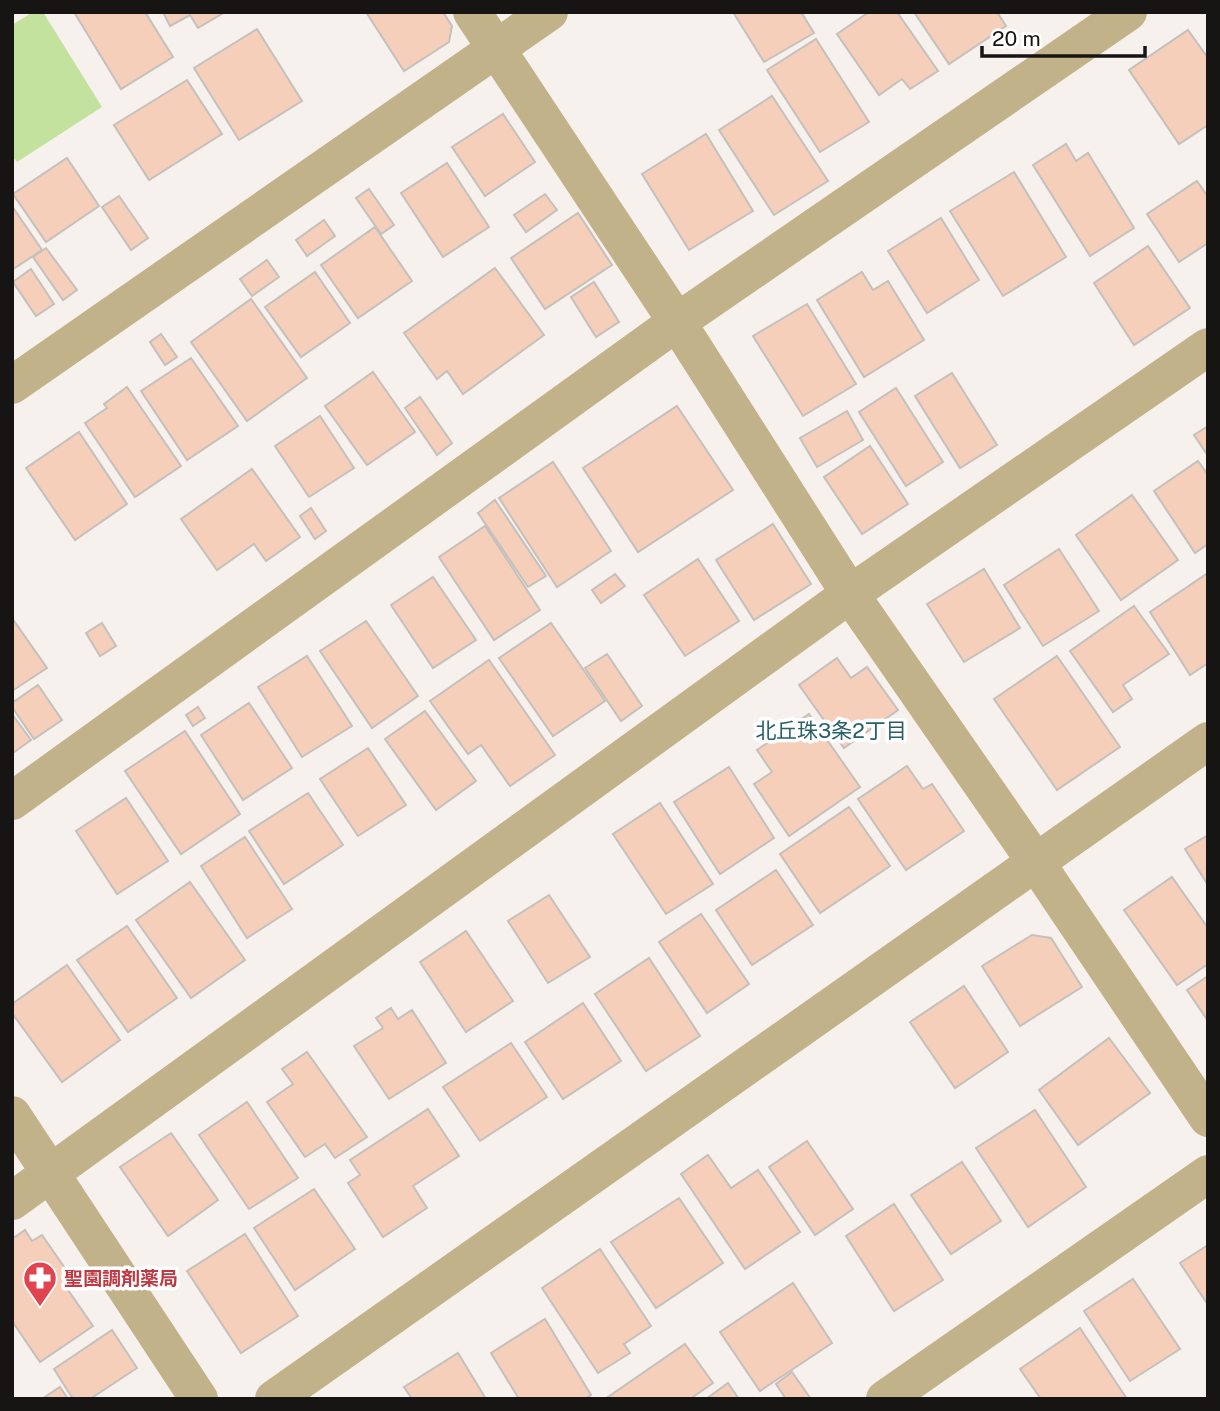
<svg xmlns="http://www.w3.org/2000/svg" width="1220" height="1411" viewBox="0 0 1220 1411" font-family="'Public Sans','Noto Sans JP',sans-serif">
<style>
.green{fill:#c3e29d}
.building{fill:#f5cfba;stroke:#c5c0bc;stroke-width:2}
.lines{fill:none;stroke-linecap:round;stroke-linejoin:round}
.minor{stroke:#c1b289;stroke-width:38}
.labels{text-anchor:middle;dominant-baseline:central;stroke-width:7;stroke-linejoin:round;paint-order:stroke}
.health-label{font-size:19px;font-weight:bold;fill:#be3a42;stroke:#fff;text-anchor:start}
.neighbourhood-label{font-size:21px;fill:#286168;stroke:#fff}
</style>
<rect width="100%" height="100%" fill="#f7f1ee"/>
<path class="green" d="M33,12H43L102,107L17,162L12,156V25Z"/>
<g class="building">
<path d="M74,12H145L173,57L121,89Z"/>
<path d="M163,12H225L198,28L190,15L170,26Z"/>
<path d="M366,12H443L452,26L449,42L404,71Z"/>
<path d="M733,12H801L814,33L764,62Z"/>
<path d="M869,12H897L938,71L910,89L902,79L879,95L837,34Z"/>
<path d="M914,12H997L1006,26L949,64Z"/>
<path d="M257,29L302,101L239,140L194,68Z"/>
<path d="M1188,30L1208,58V125L1179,144L1129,70Z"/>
<path d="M816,39L869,122L820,152L767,70Z"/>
<path d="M187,80L222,134L149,180L114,125Z"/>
<path d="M772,96L828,181L774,215L719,130Z"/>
<path d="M503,114L535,162L485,196L452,147Z"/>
<path d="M706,134L753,211L689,250L642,174Z"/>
<path d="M1066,144L1076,161L1088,153L1134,228L1090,256L1033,165Z"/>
<path d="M67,158L99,206L46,242L13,194Z"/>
<path d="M447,163L489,227L443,257L401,193Z"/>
<path d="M1014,172L1066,257L1003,296L950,211Z"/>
<path d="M1197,181L1208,197V243L1179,262L1147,214Z"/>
<path d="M369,189L394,225L381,234L356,198Z"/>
<path d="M545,194L557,210L526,232L514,215Z"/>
<path d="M119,196L148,238L131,250L102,207Z"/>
<path d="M12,206L42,250L12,270Z"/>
<path d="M578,213L612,265L545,309L511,258Z"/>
<path d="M941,218L979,280L927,313L888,251Z"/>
<path d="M324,220L335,236L307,256L296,240Z"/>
<path d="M375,227L412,281L358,318L321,265Z"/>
<path d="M1148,246L1190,308L1134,345L1094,283Z"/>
<path d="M46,248L77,290L63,300L33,257Z"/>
<path d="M267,260L279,277L252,296L240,279Z"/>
<path d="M495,268L544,335L463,394L447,371L437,379L404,333Z"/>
<path d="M31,269L54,304L36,316L13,282Z"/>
<path d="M315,272L350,323L301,357L265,307Z"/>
<path d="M862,272L873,290L888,281L924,340L864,377L817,300Z"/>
<path d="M594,282L619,322L596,337L571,297Z"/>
<path d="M251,299L307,378L247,421L191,342Z"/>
<path d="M807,304L856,384L803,416L753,336Z"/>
<path d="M161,334L177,357L165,365L150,342Z"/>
<path d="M191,358L238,426L187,460L141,391Z"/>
<path d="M373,372L415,432L367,465L325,406Z"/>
<path d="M952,373L997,445L960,468L915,396Z"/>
<path d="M127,387L181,466L135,497L85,423L107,408L104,404Z"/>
<path d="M896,388L943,462L906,486L859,412Z"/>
<path d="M420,397L452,443L437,455L405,408Z"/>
<path d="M677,406L733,490L638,552L583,468Z"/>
<path d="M847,411L863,440L817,467L800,438Z"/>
<path d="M320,416L354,468L309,497L275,446Z"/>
<path d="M1208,426V456L1194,435Z"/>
<path d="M79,432L127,504L75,540L26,468Z"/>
<path d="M870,446L908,504L862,534L824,477Z"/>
<path d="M1198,461L1208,475V544L1195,553L1154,491Z"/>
<path d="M553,462L611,551L557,587L499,498Z"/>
<path d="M252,469L300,537L266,561L254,544L217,570L181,519Z"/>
<path d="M1132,495L1178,560L1121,600L1076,535Z"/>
<path d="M495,500L546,576L528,587L478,513Z"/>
<path d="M311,508L326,531L315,539L300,516Z"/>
<path d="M773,524L811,584L754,620L716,560Z"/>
<path d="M485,526L540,610L494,640L439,557Z"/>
<path d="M1059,549L1099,611L1043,646L1004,585Z"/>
<path d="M698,559L739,621L685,656L644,595Z"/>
<path d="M984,569L1020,628L964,662L927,604Z"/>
<path d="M1208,573V663L1190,675L1150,612Z"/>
<path d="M615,574L625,586L601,603L592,590Z"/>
<path d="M433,577L476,640L433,668L391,605Z"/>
<path d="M1134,606L1169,654L1123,685L1132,699L1113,712L1070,651Z"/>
<path d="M12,618L47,668L12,691Z"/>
<path d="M366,621L418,696L372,728L320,651Z"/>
<path d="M102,623L116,646L100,656L86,633Z"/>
<path d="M551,623L605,701L553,736L499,658Z"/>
<path d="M607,654L642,706L621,721L585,668Z"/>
<path d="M307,656L352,726L302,757L258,687Z"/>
<path d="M1057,656L1120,747L1057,790L994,699Z"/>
<path d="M837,658L851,678L867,667L898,710L844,748L799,685Z"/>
<path d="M489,660L555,755L510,786L481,745L468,754L430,701Z"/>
<path d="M38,685L62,720L34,739L12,707V703Z"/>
<path d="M249,703L292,768L243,800L201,735Z"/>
<path d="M198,707L205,718L193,726L186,715Z"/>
<path d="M425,711L476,781L436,810L385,739Z"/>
<path d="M12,714L31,740L13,753L12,752Z"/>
<path d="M809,714L860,787L789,836L754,784L772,772L757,750Z"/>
<path d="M185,731L240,814L181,854L125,771Z"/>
<path d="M368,748L406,805L358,836L320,779Z"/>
<path d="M907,766L923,789L932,784L964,831L906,870L858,799Z"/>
<path d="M729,767L774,838L720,874L674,802Z"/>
<path d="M308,793L343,845L284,884L249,831Z"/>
<path d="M126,798L168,861L117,894L76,831Z"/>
<path d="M660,803L713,884L666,914L613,834Z"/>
<path d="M849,807L890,866L820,913L780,854Z"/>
<path d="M1208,835V885L1185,849Z"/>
<path d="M245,837L292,909L247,938L201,866Z"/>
<path d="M776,870L813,925L752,965L716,910Z"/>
<path d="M1172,877L1208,928V964L1177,985L1124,910Z"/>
<path d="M190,882L245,960L191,998L136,920Z"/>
<path d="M549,895L590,957L548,983L508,921Z"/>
<path d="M701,914L749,984L707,1013L659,942Z"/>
<path d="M127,926L177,998L128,1032L77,960Z"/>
<path d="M466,931L513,1001L466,1032L420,962Z"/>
<path d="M1032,935L1051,938L1082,987L1020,1026L982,966Z"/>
<path d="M649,958L700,1036L646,1071L595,994Z"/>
<path d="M67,965L120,1040L62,1082L12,1013V1004Z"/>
<path d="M1208,976V1021L1187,990Z"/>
<path d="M964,986L1008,1052L955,1088L910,1022Z"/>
<path d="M583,1003L621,1061L563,1099L525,1042Z"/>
<path d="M391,1008L398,1019L412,1010L446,1063L389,1099L354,1046L383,1028L376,1018Z"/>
<path d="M1109,1038L1150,1093L1078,1145L1039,1090Z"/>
<path d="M511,1043L547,1097L480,1141L443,1087Z"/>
<path d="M307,1052L367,1137L335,1158L325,1144L305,1157L267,1102L293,1084L282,1069Z"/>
<path d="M247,1102L298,1178L249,1209L199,1135Z"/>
<path d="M428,1109L459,1156L413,1186L427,1208L383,1237L348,1183L360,1175L350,1160Z"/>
<path d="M1035,1110L1086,1187L1028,1227L976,1148Z"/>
<path d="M171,1133L218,1200L168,1236L120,1167Z"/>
<path d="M807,1141L853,1209L815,1235L769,1167Z"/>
<path d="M708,1155L731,1188L758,1170L800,1232L745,1269L681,1174Z"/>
<path d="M962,1162L1001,1221L951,1254L911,1195Z"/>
<path d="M314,1189L355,1249L295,1290L254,1228Z"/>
<path d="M679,1198L723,1263L656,1308L611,1242Z"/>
<path d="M894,1204L943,1280L894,1311L846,1236Z"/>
<path d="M25,1230L32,1241L42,1235L76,1284L68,1290L93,1326L40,1362L12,1321V1239Z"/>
<path d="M245,1234L298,1316L241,1353L187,1271Z"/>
<path d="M1208,1245V1305L1180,1263Z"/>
<path d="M600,1249L651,1326L624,1344L630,1353L598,1373L542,1288Z"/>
<path d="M1133,1279L1180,1349L1130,1381L1084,1311Z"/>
<path d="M793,1283L832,1343L760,1391L720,1332Z"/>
<path d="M545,1319L591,1395L585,1399H519L491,1353Z"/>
<path d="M1080,1328L1127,1399H1041L1020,1369Z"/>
<path d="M112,1330L137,1368L90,1399H73L54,1369Z"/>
<path d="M685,1344L713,1383L690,1399H605Z"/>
<path d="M458,1353L486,1399H412L404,1387Z"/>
<path d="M792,1372L811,1399H786L776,1384Z"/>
<path d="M728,1383L739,1399H706Z"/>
<path d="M60,1387L68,1399H42Z"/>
</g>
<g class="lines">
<g class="minor">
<path d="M472,12L677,322L850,594L1035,861L1208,1118"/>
<path d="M12,385L549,12"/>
<path d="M12,801L677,322L1128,12"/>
<path d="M12,1115L199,1399"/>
<path d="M12,1201L850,594L1208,347"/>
<path d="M274,1399L1208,741"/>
<path d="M885,1399L1208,1174"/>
</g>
</g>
<defs>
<g id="pharmacy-pin" transform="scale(1.75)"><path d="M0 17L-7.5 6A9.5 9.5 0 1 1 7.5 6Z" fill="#e0444e" stroke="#fff"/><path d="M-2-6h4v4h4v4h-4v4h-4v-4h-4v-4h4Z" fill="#fff"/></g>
</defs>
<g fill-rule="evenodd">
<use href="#pharmacy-pin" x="40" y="1278"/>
</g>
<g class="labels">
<g class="health-label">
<text x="64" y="1278">聖園調剤薬局</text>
</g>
<g class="neighbourhood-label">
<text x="831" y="730">北丘珠3条2丁目</text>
</g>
</g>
<rect width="1220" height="1411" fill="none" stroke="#171514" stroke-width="28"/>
<path d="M982 46v10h163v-10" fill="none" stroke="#171514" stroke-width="3.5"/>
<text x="992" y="46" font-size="21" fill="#171514" stroke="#ffffff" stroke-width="5" paint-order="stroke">20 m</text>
</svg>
